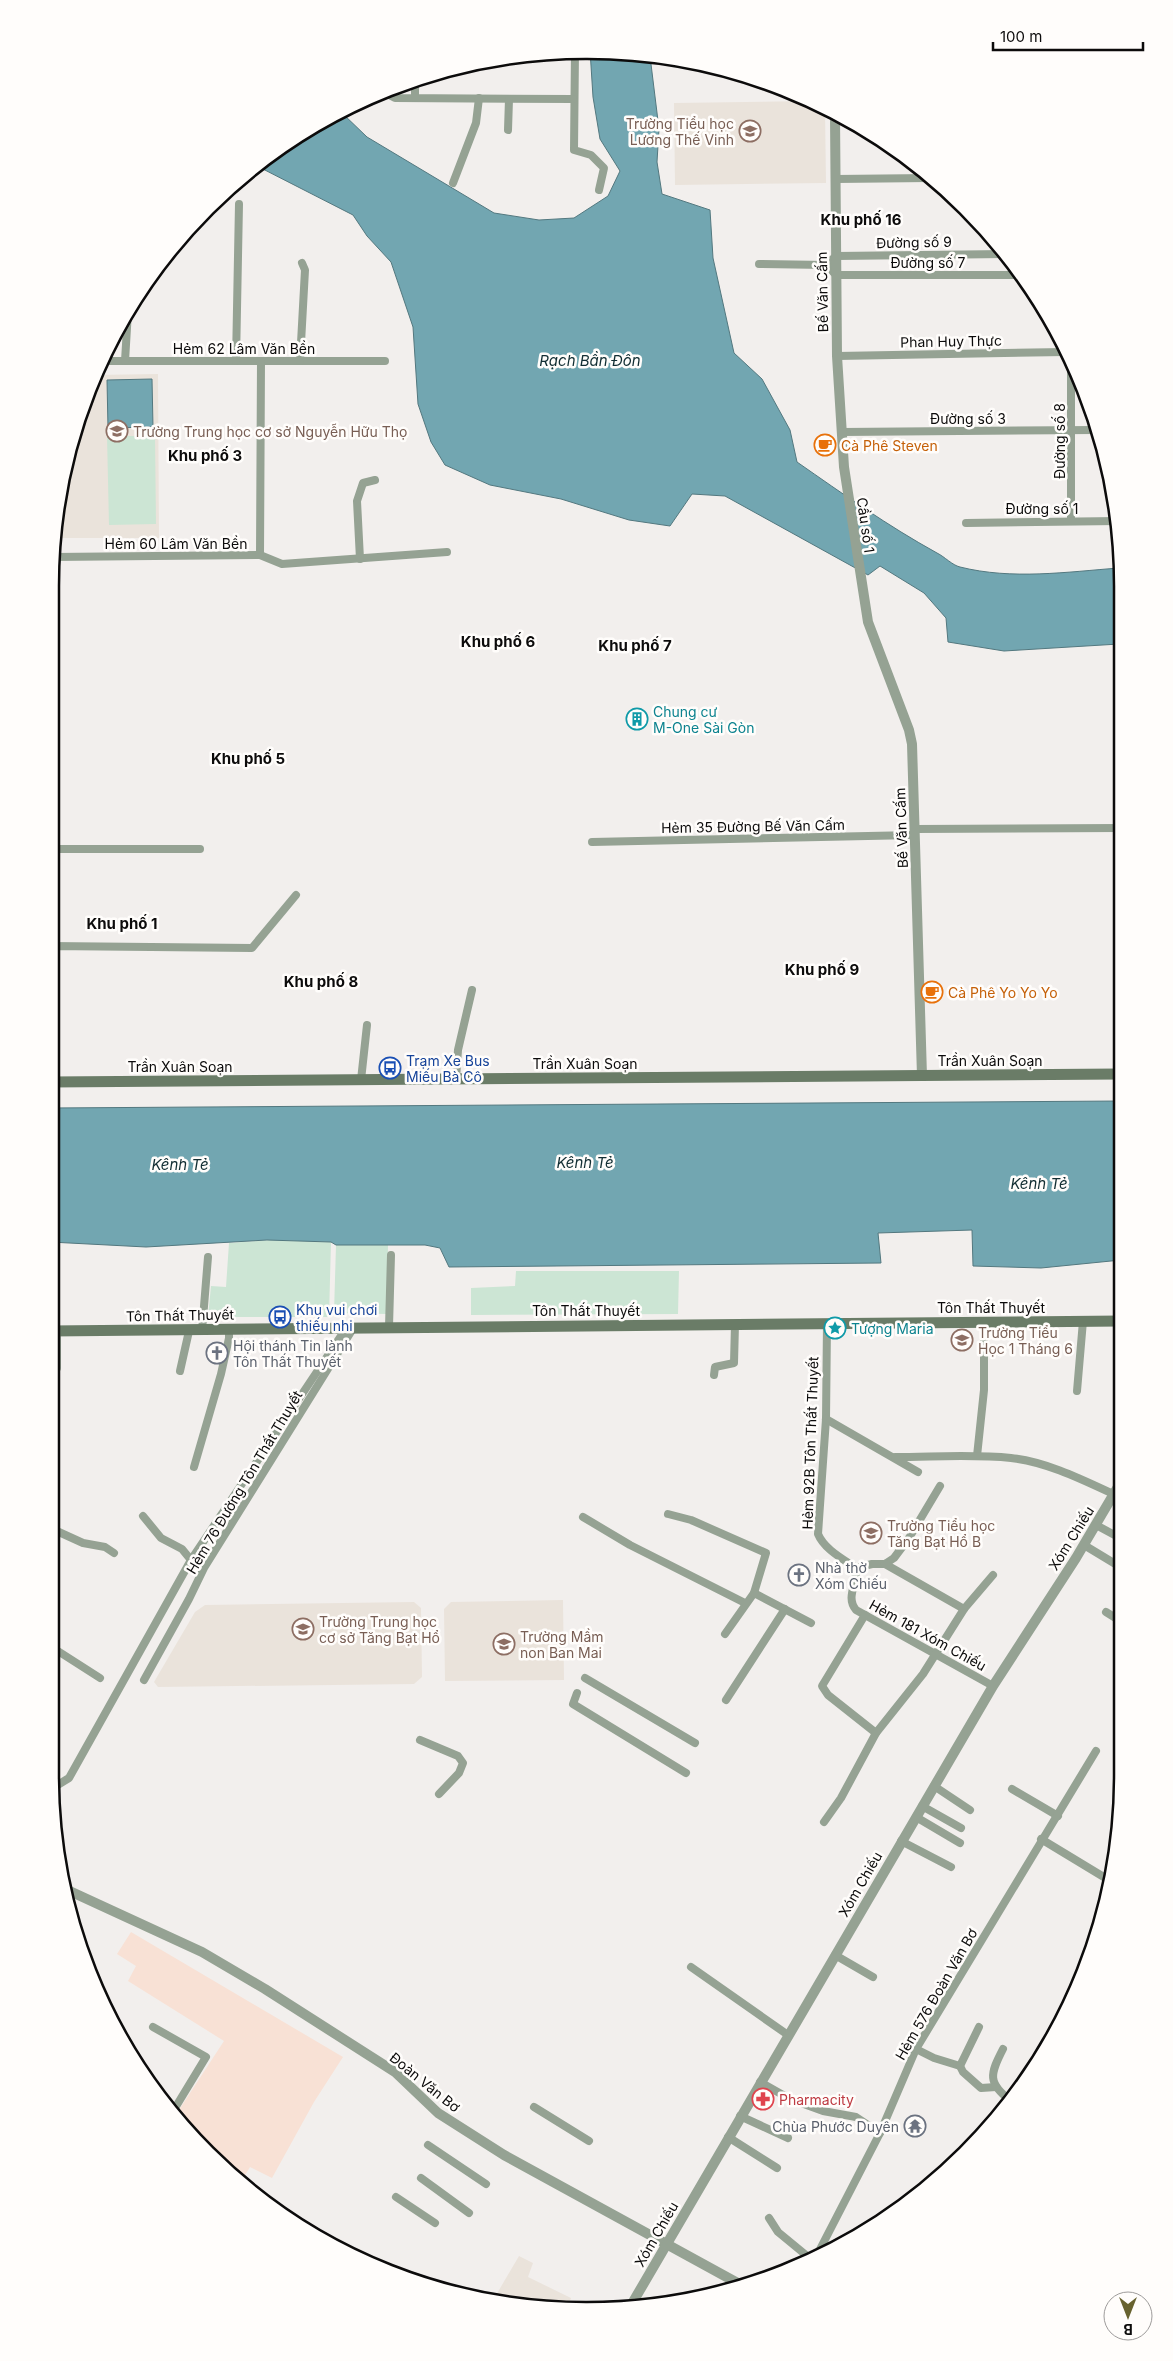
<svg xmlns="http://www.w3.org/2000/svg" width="1173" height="2361" viewBox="0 0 1173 2361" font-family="Inter,sans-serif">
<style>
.commercial{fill:#f8e1d5}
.built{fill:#eae3db}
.green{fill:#cce5d4}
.water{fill:#72a6b1;stroke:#53787f}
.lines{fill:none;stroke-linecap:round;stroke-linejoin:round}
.minor{stroke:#95a293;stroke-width:8}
.tertiary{stroke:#95a293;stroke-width:10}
.secondary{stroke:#6a7c67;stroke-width:11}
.labels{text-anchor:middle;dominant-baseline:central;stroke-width:5;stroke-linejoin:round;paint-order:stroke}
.education-label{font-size:14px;fill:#785e54;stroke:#fffdfb;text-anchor:start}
.street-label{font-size:14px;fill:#0c0b0b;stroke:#fffdfb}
.food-label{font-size:14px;fill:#c56008;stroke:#fffdfb;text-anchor:start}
.culture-label{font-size:14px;fill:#0d838f;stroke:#fffdfb;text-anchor:start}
.transit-label{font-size:14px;fill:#164399;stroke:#fffdfb;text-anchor:start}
.worship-label{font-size:14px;fill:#5b616d;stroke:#fffdfb;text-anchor:start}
.health-label{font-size:14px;fill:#be3a42;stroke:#fffdfb;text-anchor:start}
.neighbourhood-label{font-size:15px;font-weight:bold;fill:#0c0b0b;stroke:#fffdfb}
.water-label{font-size:15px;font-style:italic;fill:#122e33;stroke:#fffdfb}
.rim{fill:none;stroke:#0c0b0b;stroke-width:2.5}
</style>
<rect width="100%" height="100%" fill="#f2efed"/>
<path class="commercial" d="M131,1932L343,2057L314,2102L272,2178L250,2167L244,2177L221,2165L175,2116L224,2041L128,1981L136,1966L117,1954Z"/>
<g class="built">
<path d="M809,101L825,110L826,183L675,185L674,103Z"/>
<path d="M158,374L159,538H55L60,482L94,375Z"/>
<path d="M563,1600L564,1680L445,1681L444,1609L451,1602Z"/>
<path d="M414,1602L421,1608L422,1677L414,1684L158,1687L154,1682L195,1612L205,1605Z"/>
<path d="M519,2256L533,2263L528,2277L571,2298L567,2309L552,2310L492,2302Z"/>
</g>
<g class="green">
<path d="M107,436H155L156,524L109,525Z"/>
<path d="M269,1240L331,1242L329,1317H208L211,1286L226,1287L229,1243Z"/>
<path d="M336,1245H388L387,1314L334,1313Z"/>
<path d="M516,1271H679L678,1314L471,1315V1288L515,1286Z"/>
</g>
<g class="water">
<path d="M590,50L650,56L659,129L657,162L662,194L710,210L713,258L734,353L762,379L790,430L797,462C843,494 888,526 937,553C945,557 952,565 960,567C1012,580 1066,572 1119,568V644L1004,651L948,642L946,618L924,593L880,566L868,575L725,496L692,494L670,526L629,520L561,499L490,485L445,465L431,442L418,404L413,327L391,262L367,236L353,215L257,166L289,140L341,112L367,137L494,213L539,220L574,218L608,196L620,171L600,139L593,97Z"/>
<path d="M152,379L153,427L108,428L107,380Z"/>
<path d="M1121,1101V1260L1041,1268L973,1266L972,1230L878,1233L881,1263L449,1267L440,1248L425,1245H336L331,1242L267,1240L146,1247L50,1242V1108Z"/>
</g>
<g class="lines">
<g class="minor">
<path d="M575,51L574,150L591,155L604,168L599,190"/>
<path d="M382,91L395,98L573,99"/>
<path d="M415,98V81"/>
<path d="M508,130L509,99"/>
<path d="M835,179L930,178"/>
<path d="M453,183L476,123L479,98"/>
<path d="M759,264L826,265L836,256L1006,254"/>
<path d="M826,265L836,275H1021"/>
<path d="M837,356L1065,352"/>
<path d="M102,361H385"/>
<path d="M125,361L128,311"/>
<path d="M236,361L239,204"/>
<path d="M300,361L305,270L302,263"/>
<path d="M1071,361V521"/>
<path d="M842,432L1095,430"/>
<path d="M966,523L1118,521"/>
<path d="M260,555L261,361"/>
<path d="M53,557L260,555L282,564L447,552"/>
<path d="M360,559L357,501L363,483L375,480"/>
<path d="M915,829L1120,828"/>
<path d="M592,842L915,835"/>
<path d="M50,849H200"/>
<path d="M1117,939H1120"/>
<path d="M50,993V946L252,948L296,895"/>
<path d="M1119,1003H1120"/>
<path d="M456,1079L458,1050L472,990"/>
<path d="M361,1080L367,1025"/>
<path d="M827,1323L826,1419L818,1534C824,1549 843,1559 856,1568C858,1583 845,1597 856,1610L993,1686"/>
<path d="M389,1327L391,1255"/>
<path d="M57,1331V1368"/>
<path d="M202,1331L208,1257"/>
<path d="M180,1371L189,1331"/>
<path d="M714,1375L715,1367L734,1363L735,1324"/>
<path d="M1077,1391L1083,1321"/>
<path d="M826,1419L918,1472"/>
<path d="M977,1456L984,1390V1322"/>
<path d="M895,1457C933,1457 973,1454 1011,1458C1049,1462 1087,1482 1122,1498"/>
<path d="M194,1467L221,1374L229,1338V1330"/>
<path d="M668,1514L691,1520L766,1553L754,1593L725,1634"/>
<path d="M143,1516L161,1538L182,1549L191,1560"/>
<path d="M583,1517L630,1545L745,1603"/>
<path d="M1096,1525L1122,1539"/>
<path d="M50,1528L83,1543L105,1547L114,1553"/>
<path d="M1084,1545L1122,1568"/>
<path d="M856,1568L872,1564H885L894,1558L909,1538L940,1486"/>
<path d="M754,1593L811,1623"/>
<path d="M964,1609L993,1575"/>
<path d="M1106,1612L1122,1622"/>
<path d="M865,1615L822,1686L828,1695L876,1733"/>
<path d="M50,1646L100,1678"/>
<path d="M585,1678L695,1743"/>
<path d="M144,1680L189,1599L204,1568L354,1327"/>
<path d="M577,1693L573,1704L686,1773"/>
<path d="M726,1700L785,1609"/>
<path d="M420,1740L458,1756L463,1763L459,1773L439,1794"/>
<path d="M934,1786L970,1810"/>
<path d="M51,1789L69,1778L191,1560L347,1327"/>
<path d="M1012,1789L1058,1816"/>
<path d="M922,1806L961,1828"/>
<path d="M916,1817L960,1843"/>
<path d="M824,1822L841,1798L876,1733L923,1674L964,1609L885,1564"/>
<path d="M1041,1839L1112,1882"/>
<path d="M901,1841L951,1867"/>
<path d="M835,1955L873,1977"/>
<path d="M691,1967L788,2035"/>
<path d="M153,2027L206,2057L172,2113"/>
<path d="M916,2049L934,2058L960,2066L979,2027"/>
<path d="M1003,2049C990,2074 987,2083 1011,2101"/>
<path d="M960,2066L963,2072L981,2088L996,2087"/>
<path d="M760,2082L790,2099L823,2111L856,2117L880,2133"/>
<path d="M534,2107L589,2141"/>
<path d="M740,2116L788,2138"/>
<path d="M728,2137L777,2168"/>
<path d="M428,2145L486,2184"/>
<path d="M421,2178L469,2213"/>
<path d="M396,2197L435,2223"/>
<path d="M769,2218L778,2232L812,2260"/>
<path d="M815,2259L880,2133L916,2049L1096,1751"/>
</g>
<g class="tertiary">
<path d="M835,116L837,356L844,467L868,622L909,730L912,744L922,1076"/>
<path d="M63,1888L202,1952L265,1989L395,2072L438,2113L504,2155L743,2286"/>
<path d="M630,2307L993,1686L1076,1558L1122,1480"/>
</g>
<g class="secondary">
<path d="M50,1082L1120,1074"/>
<path d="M50,1331L1121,1321"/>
</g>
</g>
<defs>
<g id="school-ring" transform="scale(1.125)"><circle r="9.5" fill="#fffdfb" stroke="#8d6e63" stroke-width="1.5"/><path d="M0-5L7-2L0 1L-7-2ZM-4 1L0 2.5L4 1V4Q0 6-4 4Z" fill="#8d6e63"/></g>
<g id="cafe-ring" transform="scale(1.125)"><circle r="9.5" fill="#fffdfb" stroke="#e8710a" stroke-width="1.5"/><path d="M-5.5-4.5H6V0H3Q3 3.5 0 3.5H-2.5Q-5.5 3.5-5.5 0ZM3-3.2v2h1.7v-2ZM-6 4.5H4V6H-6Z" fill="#e8710a"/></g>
<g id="building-ring" transform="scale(1.125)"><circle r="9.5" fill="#fffdfb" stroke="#0f9aa8" stroke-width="1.5"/><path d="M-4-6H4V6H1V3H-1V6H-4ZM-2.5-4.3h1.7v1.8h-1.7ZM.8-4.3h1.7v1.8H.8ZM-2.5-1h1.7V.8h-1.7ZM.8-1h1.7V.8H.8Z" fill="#0f9aa8"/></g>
<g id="bus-ring" transform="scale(1.125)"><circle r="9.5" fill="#fffdfb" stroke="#1a4fb4" stroke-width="1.5"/><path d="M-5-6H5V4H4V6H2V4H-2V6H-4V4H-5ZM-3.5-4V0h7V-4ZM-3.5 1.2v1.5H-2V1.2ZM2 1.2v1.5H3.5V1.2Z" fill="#1a4fb4"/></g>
<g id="sight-ring" transform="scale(1.125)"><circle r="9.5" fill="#fffdfb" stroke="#0f9aa8" stroke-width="1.5"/><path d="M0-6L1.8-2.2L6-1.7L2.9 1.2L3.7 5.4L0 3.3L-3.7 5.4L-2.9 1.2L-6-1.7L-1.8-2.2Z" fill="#0f9aa8"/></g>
<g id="church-ring" transform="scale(1.125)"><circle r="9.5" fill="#fffdfb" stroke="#6b7280" stroke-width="1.5"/><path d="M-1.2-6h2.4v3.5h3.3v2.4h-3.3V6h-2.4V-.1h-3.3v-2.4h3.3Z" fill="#6b7280"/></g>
<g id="pharmacy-ring" transform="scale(1.125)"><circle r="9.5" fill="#fffdfb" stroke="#e0444e" stroke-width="1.5"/><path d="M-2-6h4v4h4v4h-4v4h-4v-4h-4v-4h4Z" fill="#e0444e"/></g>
<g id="temple-ring" transform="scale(1.125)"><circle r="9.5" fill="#fffdfb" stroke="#6b7280" stroke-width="1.5"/><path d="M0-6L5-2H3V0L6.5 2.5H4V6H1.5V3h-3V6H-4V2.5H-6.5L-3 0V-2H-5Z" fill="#6b7280"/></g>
</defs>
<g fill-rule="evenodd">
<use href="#school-ring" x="750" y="131"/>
<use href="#school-ring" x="117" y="431"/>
<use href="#cafe-ring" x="825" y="445"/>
<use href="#building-ring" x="637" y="719"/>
<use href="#cafe-ring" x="932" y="992"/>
<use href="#bus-ring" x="390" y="1068"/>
<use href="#bus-ring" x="280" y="1317"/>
<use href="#sight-ring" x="835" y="1328"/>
<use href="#school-ring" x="962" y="1340"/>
<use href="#church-ring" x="217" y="1353"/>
<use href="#school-ring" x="871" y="1533"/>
<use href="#church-ring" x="799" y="1575"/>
<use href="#school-ring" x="303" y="1629"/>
<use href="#school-ring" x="504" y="1644"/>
<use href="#pharmacy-ring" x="763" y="2099"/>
<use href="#temple-ring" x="915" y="2126"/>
</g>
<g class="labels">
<g class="education-label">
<text x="734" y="123" text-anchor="end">Trường Tiểu học<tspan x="734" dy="16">Lương Thế Vinh</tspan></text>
<text x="133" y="431">Trường Trung học cơ sở Nguyễn Hữu Thọ</text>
<text x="978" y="1332">Trường Tiểu<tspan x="978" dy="16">Học 1 Tháng 6</tspan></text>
<text x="887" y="1525">Trường Tiểu học<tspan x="887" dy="16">Tăng Bạt Hổ B</tspan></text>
<text x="319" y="1621">Trường Trung học<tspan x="319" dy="16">cơ sở Tăng Bạt Hổ</tspan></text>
<text x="520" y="1636">Trường Mầm<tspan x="520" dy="16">non Ban Mai</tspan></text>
</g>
<g class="street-label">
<text transform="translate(914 242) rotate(-1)">Đường số 9</text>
<text x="928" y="262">Đường số 7</text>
<text transform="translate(822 292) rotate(-91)">Bế Văn Cấm</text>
<text transform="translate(951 341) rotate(-1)">Phan Huy Thực</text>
<text x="244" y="348">Hẻm 62 Lâm Văn Bền</text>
<text x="968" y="418">Đường số 3</text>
<text transform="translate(1059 441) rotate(-90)">Đường số 8</text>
<text x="1042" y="508">Đường số 1</text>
<text transform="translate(866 525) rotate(82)">Cầu số 1</text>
<text x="176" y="543">Hẻm 60 Lâm Văn Bền</text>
<text transform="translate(753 826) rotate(-1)">Hẻm 35 Đường Bế Văn Cấm</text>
<text transform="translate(901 828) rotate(-92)">Bế Văn Cấm</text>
<text x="990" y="1060">Trần Xuân Soạn</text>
<text x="585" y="1063">Trần Xuân Soạn</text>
<text x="180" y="1066">Trần Xuân Soạn</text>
<text x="991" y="1307">Tôn Thất Thuyết</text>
<text x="586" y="1310">Tôn Thất Thuyết</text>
<text transform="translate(180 1315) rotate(-1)">Tôn Thất Thuyết</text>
<text transform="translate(810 1443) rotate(-88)">Hẻm 92B Tôn Thất Thuyết</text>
<text transform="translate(244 1482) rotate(-59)">Hẻm 76 Đường Tôn Thất Thuyết</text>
<text transform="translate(1071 1538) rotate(-58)">Xóm Chiếu</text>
<text transform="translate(928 1635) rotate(29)">Hẻm 181 Xóm Chiếu</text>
<text transform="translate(860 1884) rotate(-60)">Xóm Chiếu</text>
<text transform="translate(936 1994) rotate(-60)">Hẻm 576 Đoàn Văn Bơ</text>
<text transform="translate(425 2082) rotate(39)">Đoàn Văn Bơ</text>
<text transform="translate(656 2234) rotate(-60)">Xóm Chiếu</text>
</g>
<g class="food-label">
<text x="841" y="445">Cà Phê Steven</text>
<text x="948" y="992">Cà Phê Yo Yo Yo</text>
</g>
<g class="culture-label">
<text x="653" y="711">Chung cư<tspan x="653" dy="16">M-One Sài Gòn</tspan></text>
<text x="851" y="1328">Tượng Maria</text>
</g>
<g class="transit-label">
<text x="406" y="1060">Trạm Xe Bus<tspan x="406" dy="16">Miếu Bà Cô</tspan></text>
<text x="296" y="1309">Khu vui chơi<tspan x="296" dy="16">thiếu nhi</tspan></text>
</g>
<g class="worship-label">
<text x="233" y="1345">Hội thánh Tin lành<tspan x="233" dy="16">Tôn Thất Thuyết</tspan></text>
<text x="815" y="1567">Nhà thờ<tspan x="815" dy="16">Xóm Chiếu</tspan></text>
<text x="899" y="2126" text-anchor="end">Chùa Phước Duyên</text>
</g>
<g class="health-label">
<text x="779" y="2099">Pharmacity</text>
</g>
<g class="neighbourhood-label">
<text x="861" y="219">Khu phố 16</text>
<text x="205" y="455">Khu phố 3</text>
<text x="498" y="641">Khu phố 6</text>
<text x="635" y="645">Khu phố 7</text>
<text x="248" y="758">Khu phố 5</text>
<text x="122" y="923">Khu phố 1</text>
<text x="822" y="969">Khu phố 9</text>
<text x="321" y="981">Khu phố 8</text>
</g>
<g class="water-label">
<text x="590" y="360">Rạch Bần Đôn</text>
<text x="585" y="1162">Kênh Tẻ</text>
<text x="180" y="1164">Kênh Tẻ</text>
<text x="1039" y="1183">Kênh Tẻ</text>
</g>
</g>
<path d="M0 0H1173V2361H0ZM586 59H587A527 527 0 0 1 1114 586V1775A527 527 0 0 1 587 2302H586A527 527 0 0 1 59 1775V586A527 527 0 0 1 586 59Z" fill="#fffdfb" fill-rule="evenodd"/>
<path class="rim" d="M586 59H587A527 527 0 0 1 1114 586V1775A527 527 0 0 1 587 2302H586A527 527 0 0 1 59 1775V586A527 527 0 0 1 586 59Z"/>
<g transform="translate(1128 2316) rotate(180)"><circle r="24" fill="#fffdfb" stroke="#9e9c9b"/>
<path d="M0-4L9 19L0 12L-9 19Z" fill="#67622f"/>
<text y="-8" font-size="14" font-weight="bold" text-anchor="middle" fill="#0c0b0b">B</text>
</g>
<path d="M993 42v8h150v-8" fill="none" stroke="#0c0b0b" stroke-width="2.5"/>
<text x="1000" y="42" font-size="15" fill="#0c0b0b" stroke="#fffdfb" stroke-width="4" paint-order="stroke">100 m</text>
</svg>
